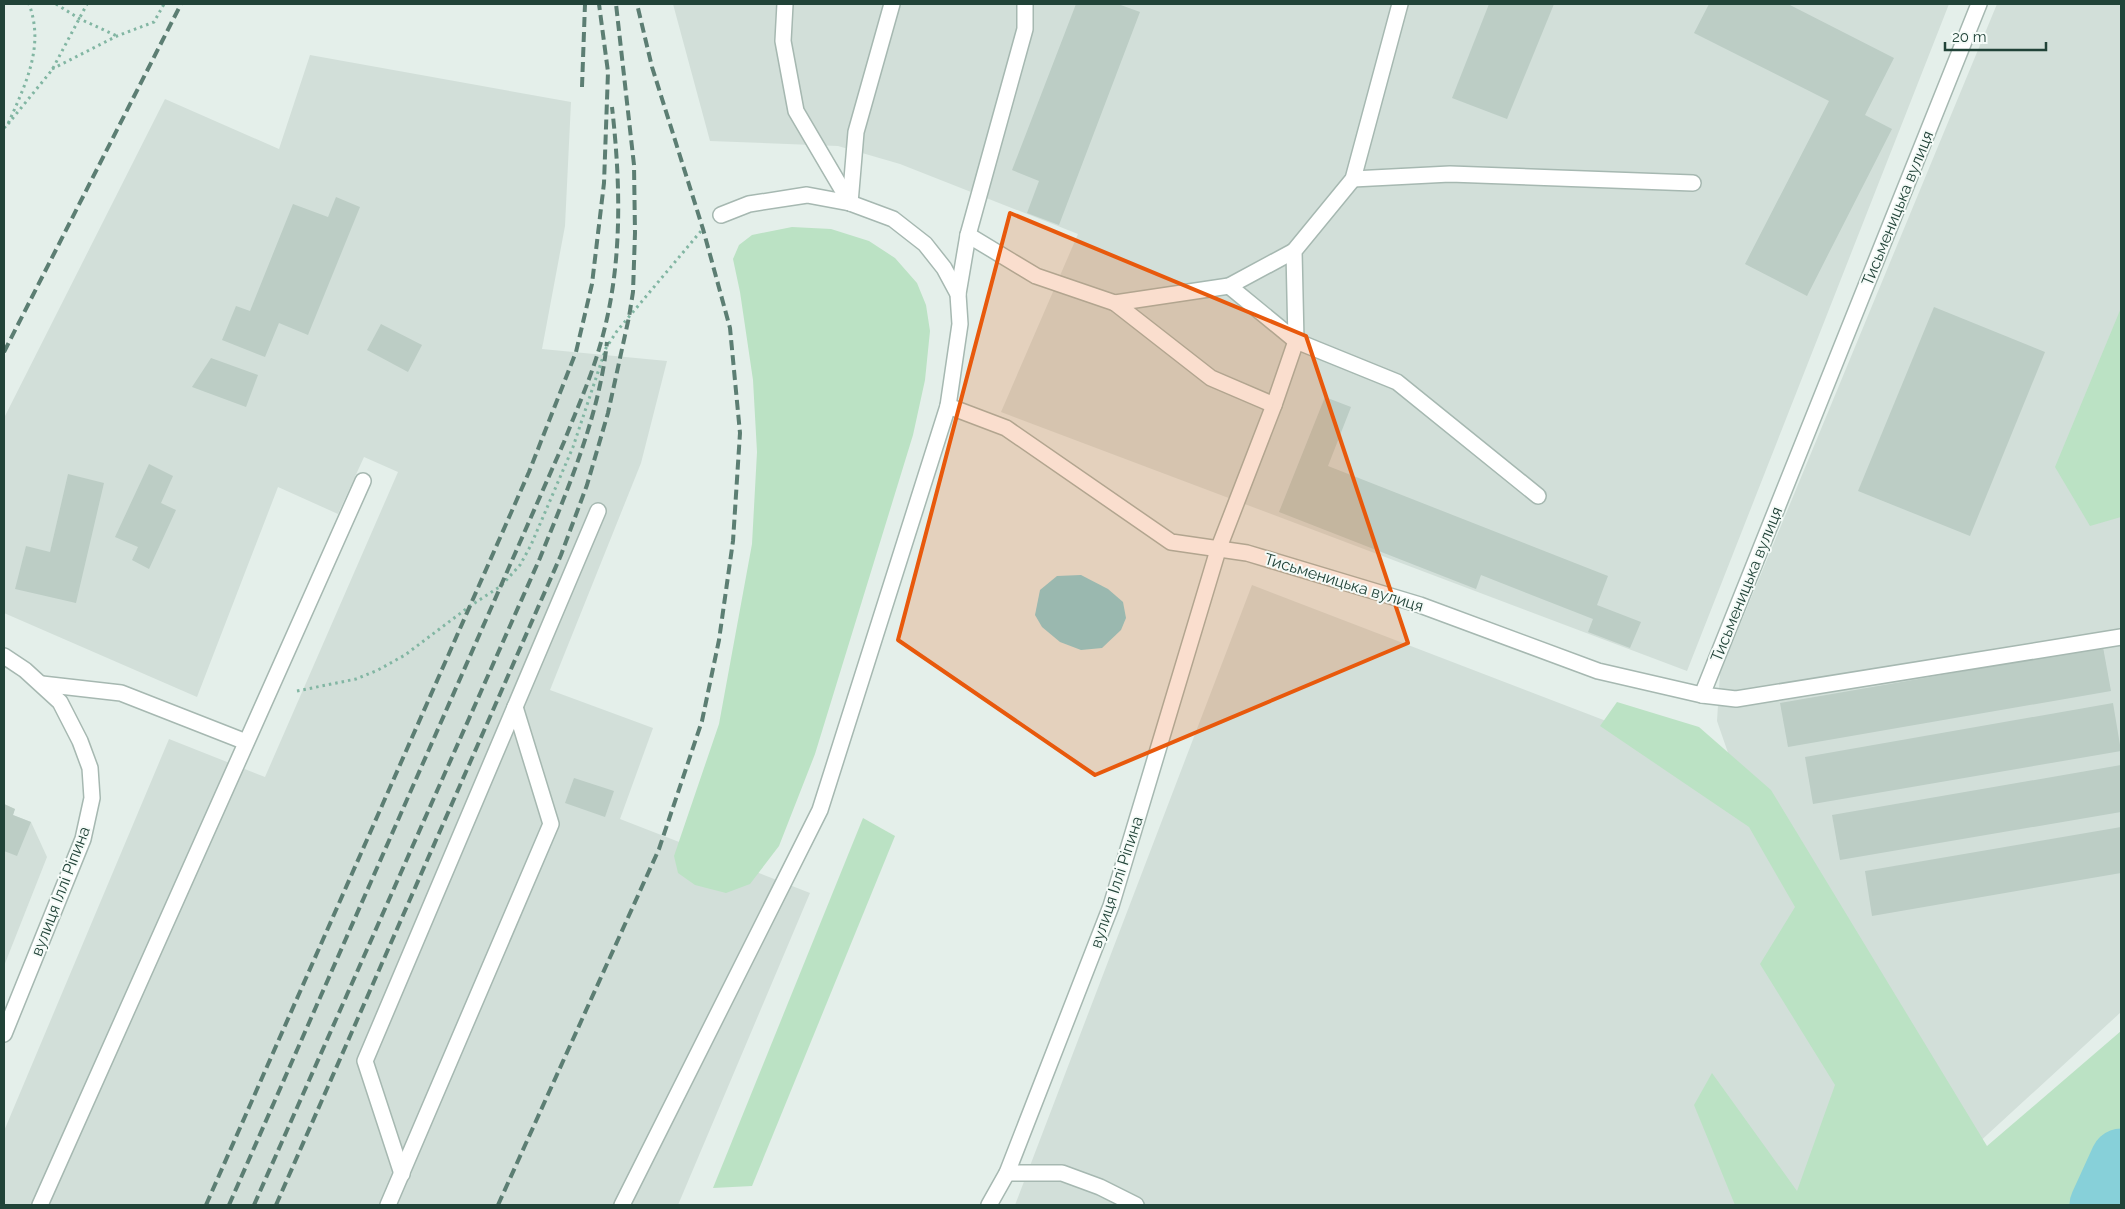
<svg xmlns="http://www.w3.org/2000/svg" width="2125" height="1209" font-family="Raleway,sans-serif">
  <rect width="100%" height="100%" fill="#e4efea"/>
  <g fill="#d2dfd9">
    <polygon points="673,4 1949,4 1687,671 1001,412 1078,234 900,164 838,146 710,141"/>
    <polygon points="1997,4 2121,4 2121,1012 1976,1145 1949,1205 1015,1205 1252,585 1734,770 1717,721 1720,673"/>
    <polygon points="310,55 571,102 565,226 542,349 667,361 641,463 550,690 653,728 620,819 810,893 678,1205 4,1205 4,1131 169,739 265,777 398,472 364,457 338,514 278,487 197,697 4,613 4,418 165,99 279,149"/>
    <polygon points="4,804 15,809 13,815 31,822 47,857 4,966"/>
  </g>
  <g fill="#bbe2c4">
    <polygon points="792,227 831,229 869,241 895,258 917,283 926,305 930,331 925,380 913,435 815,754 779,846 750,884 726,893 695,885 678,873 674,856 719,724 752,544 757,452 753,380 740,292 733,259 739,245 752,235"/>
    <polygon points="2121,308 2121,517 2090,526 2055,467"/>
    <polygon points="1617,702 1699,727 1771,790 1987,1146 2121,1031 2121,1205 1735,1205 1694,1105 1712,1073 1797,1191 1835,1085 1760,964 1795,907 1749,827 1600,726"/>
    <polygon points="863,818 895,836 752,1186 713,1188"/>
  </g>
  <polygon fill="#87d0d9" points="1081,575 1108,589 1123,602 1126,618 1121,630 1102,648 1081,650 1060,642 1042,627 1035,615 1040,590 1057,576"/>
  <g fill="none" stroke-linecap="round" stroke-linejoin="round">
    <polyline stroke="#87d0d9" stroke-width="61" points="2100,1205 2121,1159"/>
  </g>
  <g fill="#bccdc5">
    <polygon points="1076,4 1118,4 1140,12 1059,225 1027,213 1039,181 1012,170"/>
    <polygon points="1489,4 1554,4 1507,119 1452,98"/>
    <polygon points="1709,4 1788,4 1894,58 1865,115 1892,129 1807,296 1745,264 1829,101 1694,33"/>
    <polygon points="336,197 360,207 308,335 279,323 265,357 222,340 236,306 250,311 293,204 328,217"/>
    <polygon points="1934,307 2045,352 1970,536 1858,491"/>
    <polygon points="381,324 422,345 408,372 367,350"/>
    <polygon points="211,358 258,375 246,407 192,387"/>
    <polygon points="1325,397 1351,407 1328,466 1608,576 1597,605 1641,622 1630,648 1588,632 1593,619 1481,575 1476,589 1279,512"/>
    <polygon points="149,464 173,476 161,503 176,510 149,569 132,560 138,547 115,537"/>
    <polygon points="68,474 104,483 76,603 15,589 26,546 50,552"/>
    <polygon points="2103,647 2111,691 1788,747 1780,703"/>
    <polygon points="2113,703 2121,751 1813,804 1805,757"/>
    <polygon points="2121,765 2121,812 1840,860 1832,815"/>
    <polygon points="574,778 614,791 605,817 565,803"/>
    <polygon points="4,804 15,809 13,815 31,822 17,856 4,851"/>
    <polygon points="2121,827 2121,873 1872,916 1865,871"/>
  </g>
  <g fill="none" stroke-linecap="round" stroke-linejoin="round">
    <g stroke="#a6b8b1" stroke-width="18">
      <g id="minor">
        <polyline points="785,4 783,41 796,111 850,203"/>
        <polyline points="1353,179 1450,174 1693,183"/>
        <polyline points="850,203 856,132 892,4"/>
        <polyline points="968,235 1036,276 1115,303 1229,286 1294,251"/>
        <polyline points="1229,286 1296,341 1397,382 1538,496"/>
        <polyline points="958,294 968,235 1025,29 1025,4"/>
        <polyline points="1115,303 1211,378 1274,405"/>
        <polyline points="948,406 1006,428 1171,542 1247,553 1420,605 1598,671 1702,695 1736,699 2121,637"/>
        <polyline points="4,656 25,670 60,702 80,741 90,768 92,798 83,839 4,1034"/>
        <polyline points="42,684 121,693 246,742"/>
        <polyline points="1702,695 1979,4"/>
        <polyline points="1007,1173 1062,1173 1100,1187 1136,1205"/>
        <polyline points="402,1174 365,1061 598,511"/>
        <polyline points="40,1205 363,481"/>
        <polyline points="388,1205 551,824 515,707"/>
        <polyline points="622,1205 820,810 948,406 960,324 958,294 944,268 925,244 893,219 850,203 807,195 749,204 721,215"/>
        <polyline points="989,1205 1007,1173 1111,906 1218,550 1274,405 1296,341 1294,251 1353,179 1400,4"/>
      </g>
    </g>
    <g stroke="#82b6a3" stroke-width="3" stroke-dasharray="2.5 4" stroke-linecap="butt">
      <polyline points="56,4 80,19 117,36"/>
      <polyline points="52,69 117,36 154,22 164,4"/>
      <polyline points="8,124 52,70 87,4"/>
      <path d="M4,128L8,124C25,85 45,47 29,4"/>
      <polyline points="297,691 356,679 378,670 405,655 470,606 501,586 520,565 531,545 573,447 606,348 617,331 701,231"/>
    </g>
    <use href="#minor" stroke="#fff" stroke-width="15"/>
    <g stroke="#5c7e73" stroke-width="4" stroke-dasharray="10 5" stroke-linecap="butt">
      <polyline points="582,87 585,4"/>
      <polyline points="4,352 181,4"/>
      <polyline points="206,1205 529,472 576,352 592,284 604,183 608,72 599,4"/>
      <path d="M229,1205L564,442C576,411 590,380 599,349C623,270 621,187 612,107"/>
      <path d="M254,1205L540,558C568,488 599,417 607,342"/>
      <polyline points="276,1205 561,555 587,485 608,413 629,317 633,292 635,233 634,165 616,4"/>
      <polyline points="498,1205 659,849 702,721 719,640 733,541 740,433 730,328 703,229 652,67 637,4"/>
    </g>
  </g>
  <path fill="#e8590c" fill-opacity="0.2" stroke="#e8590c" stroke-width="4" stroke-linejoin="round" d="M1010,213L1306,336L1408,643L1095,775L898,640Z"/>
  <g text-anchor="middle" stroke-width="4" stroke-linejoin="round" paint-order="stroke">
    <g font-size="16" fill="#214338" stroke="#f5fbf8">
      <text transform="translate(1897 208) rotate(-68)" y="6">Тисьменицька вулиця</text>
      <text transform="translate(1344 582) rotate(17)" y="6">Тисьменицька вулиця</text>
      <text transform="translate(1746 584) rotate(-68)" y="6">Тисьменицька вулиця</text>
      <text transform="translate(1116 882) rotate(-72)" y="6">вулиця Іллі Ріпина</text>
      <text transform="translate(60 891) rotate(-69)" y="6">вулиця Іллі Ріпина</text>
    </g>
  </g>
  <rect width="2125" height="1209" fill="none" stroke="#214338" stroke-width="10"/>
  <path d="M1945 42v8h101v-8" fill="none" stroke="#214338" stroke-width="2.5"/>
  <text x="1952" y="42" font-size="15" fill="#214338" stroke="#f5fbf8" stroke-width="4" paint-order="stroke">20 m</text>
</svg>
